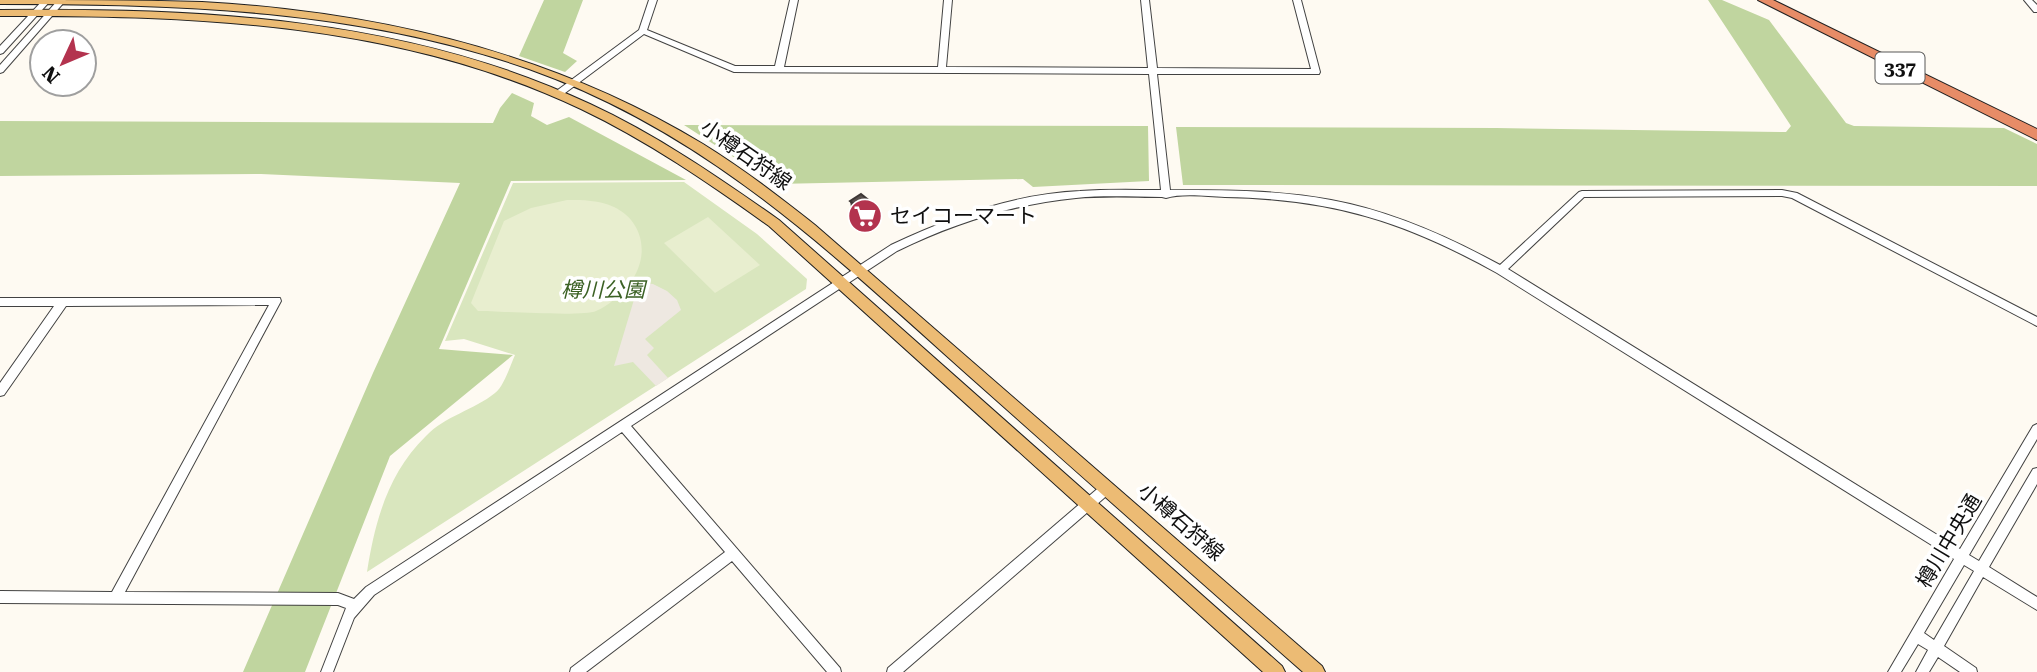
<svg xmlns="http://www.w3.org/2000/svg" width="2037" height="672" font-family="'Roboto Serif','Noto Sans JP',serif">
  <rect width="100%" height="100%" fill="#fefaf2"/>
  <path fill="#d9e6be" d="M684,182L757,234L807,279L806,289L367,572C375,521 388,473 426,436C445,416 474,410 495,393C504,386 510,366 515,355L464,339L445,341L513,183Z"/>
  <g fill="#c0d59f">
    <polygon points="544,0 583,0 563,53 577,61 565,72 519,56"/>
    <polygon points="1708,0 1722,0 1769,20 1846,123 1854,126 2004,128 2037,144 2037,186 1183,185 1176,127 1496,128 1786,132 1791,126"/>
    <polygon points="512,93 534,103 531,116 547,125 569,117 686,180 511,181 439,349 513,355 390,456 305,672 243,672 373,373 460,183 261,174 0,176 0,121 493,123 500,108"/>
    <polygon points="684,125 1148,126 1149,181 1033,187 1023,179 775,184"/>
  </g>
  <g fill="#e8eecf">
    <path d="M567,200C582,200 600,200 614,207C645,222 650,258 629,284C620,294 609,306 596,311C583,317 499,311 478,311L471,303L504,221L531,208Z"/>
    <polygon points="708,217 760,265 715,293 664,243"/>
  </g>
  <polygon fill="#eee8e1" points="639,283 653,284 667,291 677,300 681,310 645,339 654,348 647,355 668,378 656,386 633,362 614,366"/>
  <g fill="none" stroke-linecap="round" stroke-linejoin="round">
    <g stroke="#424242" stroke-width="2">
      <g id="minor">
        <polygon points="43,0 51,0 3,53 0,54 0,46"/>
        <polygon points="58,0 66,0 3,72 0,73 0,65"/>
        <path d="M649,0H657L647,30L735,66H775L790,0H798L784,67H938L944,0H952L946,67L1148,68L1141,0H1149L1157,68L1311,69L1293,0H1301L1320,72L1319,74H1157L1170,190C1224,190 1278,190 1331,200C1391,211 1447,236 1500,265L1579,192L1582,191L1782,190L1797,193L2037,317V326L1792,198L1782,196L1584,197L1508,269L1960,549L2033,426L2037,424V439L1969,555L1979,561L2033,469L2037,468V484L1989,567L2037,597V610L1983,577L1944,646L1976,668L1977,672H1960L1938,657L1929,672H1916L1928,650L1918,644L1901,672H1888L1954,559L1497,273C1404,221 1332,199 1225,197C1208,196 1181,193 1166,198L1162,197C1134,197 1105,195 1076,198C1013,204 955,223 897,251L631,426L840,668L841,672H827L732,561L586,672H570L571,668L725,552L622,432L374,595L354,618L333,672H321L346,608L338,605L0,603V591L112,592L269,305L66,306L4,395L0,396V383L54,306H0V298H280L281,301L125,592L338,593L354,599L366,587L891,245C950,217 1014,194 1080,191C1107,189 1134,190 1161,190L1149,74L734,72L644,34L561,96H555V92L639,30ZM1964,565L1974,571L1934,640L1924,633Z"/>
        <polygon points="2024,0 2032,0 2037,5 2037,12 2034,12"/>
        <polygon points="1107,483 1111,484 1113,488 1111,492 903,672 887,672 888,668 1103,484"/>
      </g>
    </g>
    <g stroke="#202020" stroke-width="2">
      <g id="major">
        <path d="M0,0C67,0 135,0 202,2C378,12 551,52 703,144C742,168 778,196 815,225L1322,666L1325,672H1303C1194,576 1085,479 977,383C835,257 712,134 529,69C359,9 179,4 0,4Z"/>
        <path d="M0,10C200,8 406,17 590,104C657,135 718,177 779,220L1282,666L1285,672H1263L769,226C709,183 648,141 581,109C400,23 197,15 0,16Z"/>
      </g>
    </g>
    <g stroke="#202020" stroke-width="2">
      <polygon id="highway" points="1758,0 1773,0 2037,129 2037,140"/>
    </g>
    <use href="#minor" fill="#fff" fill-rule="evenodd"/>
    <use href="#major" fill="#ecbb74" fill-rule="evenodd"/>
    <use href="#highway" fill="#e78c67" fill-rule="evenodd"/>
  </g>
  <polygon fill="#4b4441" points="850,201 876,206 877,219 867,225 852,213"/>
  <polygon fill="#3d3735" points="876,206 877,219 867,225 865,213"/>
  <polygon fill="#574f4c" stroke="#3d3735" stroke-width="2" points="861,194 876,206 865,213 850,201"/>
  <defs>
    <g id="supermarket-disc" transform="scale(1.75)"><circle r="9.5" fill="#b3334e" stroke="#fff"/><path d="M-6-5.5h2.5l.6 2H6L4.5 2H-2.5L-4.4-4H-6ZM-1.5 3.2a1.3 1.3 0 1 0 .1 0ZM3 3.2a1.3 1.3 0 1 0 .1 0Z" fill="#fff"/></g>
  </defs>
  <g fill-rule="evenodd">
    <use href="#supermarket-disc" x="865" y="216"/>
  </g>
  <g text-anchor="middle" stroke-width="7" stroke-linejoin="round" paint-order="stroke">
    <rect fill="#fff" stroke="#575757" stroke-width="2" x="1875.5" y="52.5" width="49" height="31" rx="5"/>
    <g font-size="19" font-weight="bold" fill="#0f0f0f">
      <text x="1900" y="75">337</text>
    </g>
    <g font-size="21" fill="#0f0f0f" stroke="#fff">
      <text transform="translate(746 155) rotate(35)" y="7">小樽石狩線</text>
      <text transform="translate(1181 522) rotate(41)" y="7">小樽石狩線</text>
      <text transform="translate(1949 541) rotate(-59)" y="7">樽川中央通</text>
    </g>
    <g font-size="21" fill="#0f0f0f" stroke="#fff" text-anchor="start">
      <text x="890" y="223">セイコーマート</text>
    </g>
    <g font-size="21" font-style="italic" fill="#3b6124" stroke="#fff">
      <text x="603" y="297">樽川公園</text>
    </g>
  </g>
  <g transform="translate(63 63) rotate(226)"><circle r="33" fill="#ffffff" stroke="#9f9f9f" stroke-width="2"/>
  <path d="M0-5L12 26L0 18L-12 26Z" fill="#b3334e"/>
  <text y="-10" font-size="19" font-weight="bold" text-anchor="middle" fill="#0f0f0f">N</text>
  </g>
</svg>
